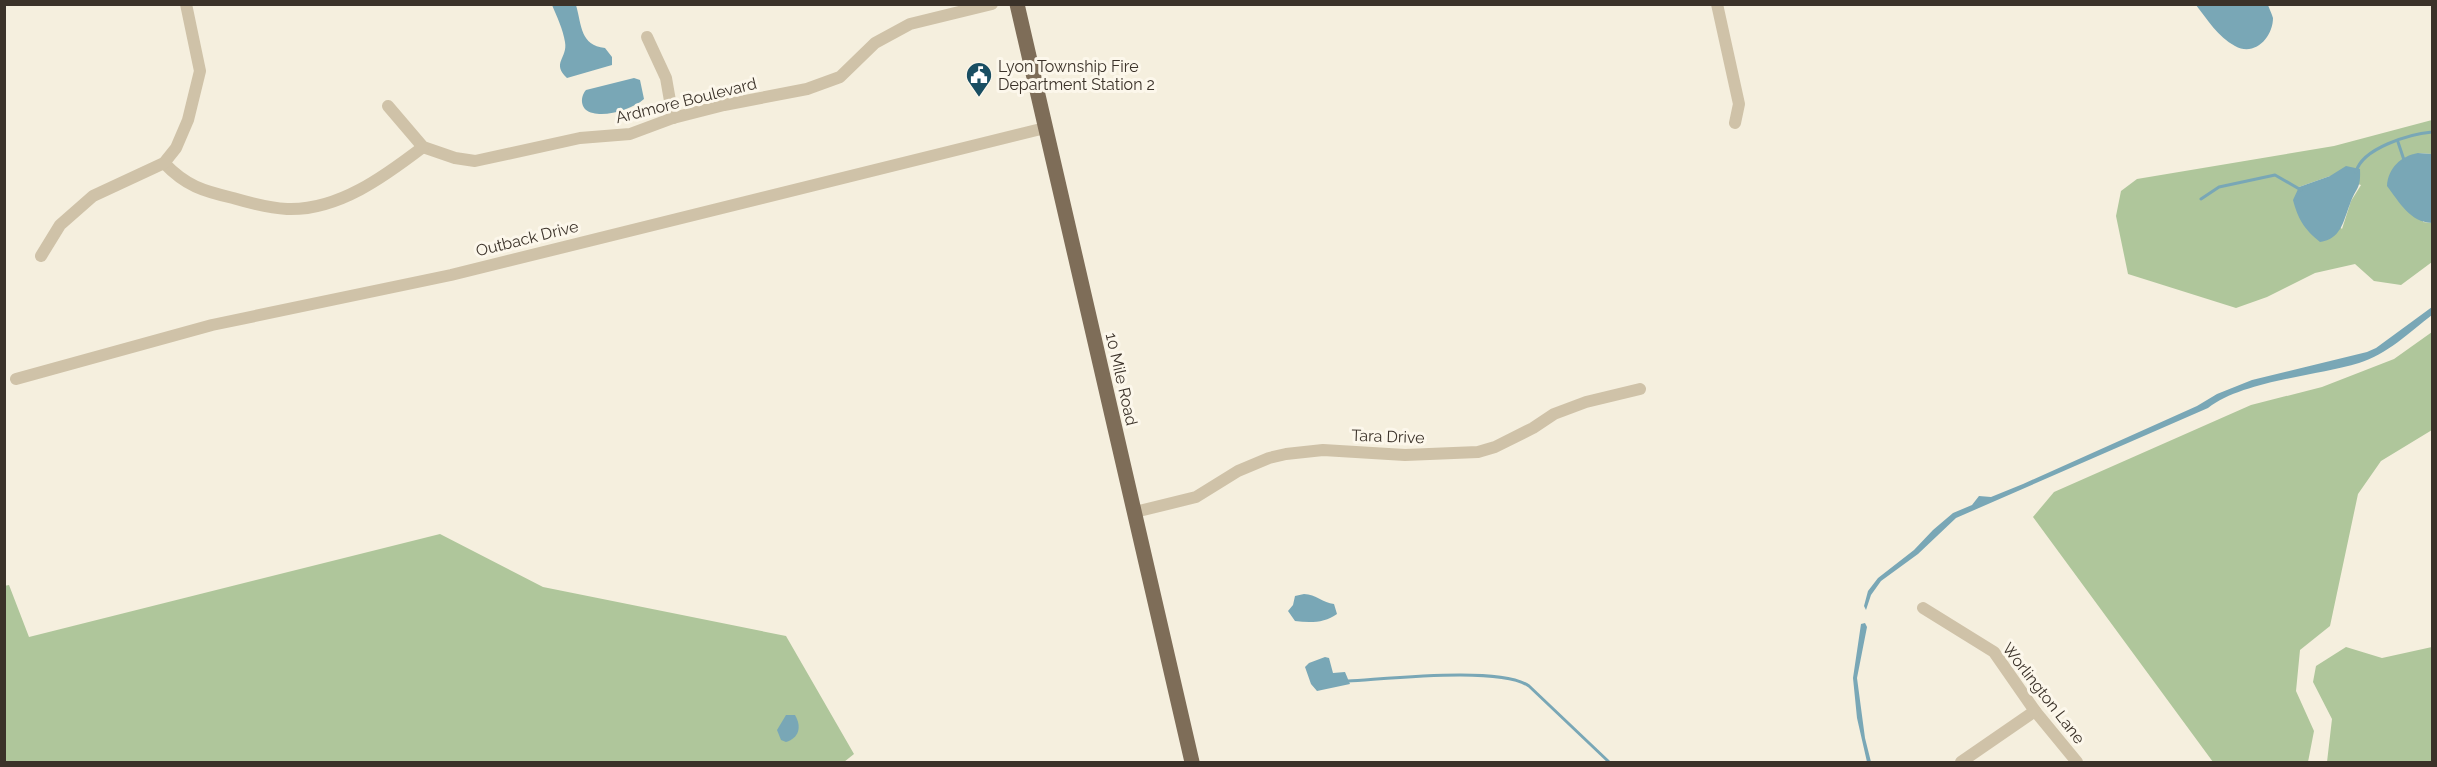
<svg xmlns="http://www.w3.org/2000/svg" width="2437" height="767" font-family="Raleway,sans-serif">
  <rect width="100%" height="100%" fill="#f5efde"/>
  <g fill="#afc69b" fill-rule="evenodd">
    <path d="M2432,120V154L2418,153L2423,222L2432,223V262L2401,285L2374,281L2355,264L2315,273L2267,297L2236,308L2128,274L2116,216L2121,191L2137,179L2334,146ZM2330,176L2361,185L2351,201L2342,229L2299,187Z"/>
    <polygon points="2432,332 2432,430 2381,461 2358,494 2330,626 2300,650 2296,691 2314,731 2308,762 2213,762 2033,517 2054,492 2251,405 2322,387 2394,359"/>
    <polygon points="440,534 543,587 786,636 854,754 844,762 5,762 4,586 9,585 29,637"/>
    <polygon points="2346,647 2382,658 2432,647 2432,762 2327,762 2332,719 2313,682 2316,666"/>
  </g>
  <g fill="#79a7b6">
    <path d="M552,5H576C582,26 580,45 605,48L612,57V65L567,78C551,63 568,58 565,42C563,29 557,17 552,5Z"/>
    <path d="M2196,5H2268C2269,8 2272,14 2273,18C2273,37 2255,57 2235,46C2218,37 2207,19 2196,5Z"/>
    <path d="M634,78L640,80L644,99C633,109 607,117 593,113C581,111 579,98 586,90Z"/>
    <path d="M2418,153L2432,154V223C2410,222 2400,203 2387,186C2388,168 2401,156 2418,153Z"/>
    <path d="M2346,166L2360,169C2361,190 2356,187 2350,204C2343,222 2341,239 2320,242C2304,229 2298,219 2293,200L2299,187L2330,176Z"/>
    <path d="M2432,307V315C2410,332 2386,355 2359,363C2316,376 2243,381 2208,408L1956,518L1918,554L1881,581L1871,595L1866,610L1864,606L1868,591L1878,578L1914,550L1933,530L1953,513L1972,505L1979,496L1991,497L2023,484L2197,406L2217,394L2252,380L2367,352L2376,348Z"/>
    <path d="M1304,594C1316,594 1323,603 1334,604L1337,614C1325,623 1310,623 1295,621L1288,611L1293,605L1295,596Z"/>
    <polygon points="1865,623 1867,627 1857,678 1865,738 1871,762 1867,762 1857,718 1853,678 1861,624"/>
    <polygon points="1325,657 1329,658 1333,673 1345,672 1350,684 1317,691 1311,684 1305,667 1309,663"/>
    <path d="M786,715H795C802,727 799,738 786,742L781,740L777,730Z"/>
  </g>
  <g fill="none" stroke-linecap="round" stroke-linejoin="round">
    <g stroke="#79a7b6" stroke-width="3">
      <polyline points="2398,142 2404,160"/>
      <path d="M2356,172C2362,148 2410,134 2432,132"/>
      <polyline points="2201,199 2219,187 2275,175 2301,190"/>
      <path d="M1348,681C1387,679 1500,666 1529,686L1609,762"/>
    </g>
    <g stroke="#cfc2a8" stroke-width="12">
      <polyline points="1717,4 1739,104 1735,123"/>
      <polyline points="647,37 666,78 673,118"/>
      <polyline points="388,106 423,147 455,158 475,161 580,138 630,134 673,118 724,105 807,89 840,77 875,43 910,24 992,4"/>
      <path d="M164,163C186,186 203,191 233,198C250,203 269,208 287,209C338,211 385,176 423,147"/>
      <polyline points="41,256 60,225 93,196 164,163 176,148 188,120 200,71 186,4"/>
      <polyline points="16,379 212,325 451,275 1045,128"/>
      <polyline points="1135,512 1196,497 1238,471 1269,458 1286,454 1323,450 1405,455 1478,452 1495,447 1533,428 1554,414 1586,402 1640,389"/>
      <polyline points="1923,608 1994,652 2035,711 2077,762"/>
      <polyline points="1961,762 2035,711"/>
    </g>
    <polyline stroke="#7e6d58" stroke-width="15" points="1017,4 1192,762"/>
  </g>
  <defs>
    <g id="civic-pin" transform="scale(1.35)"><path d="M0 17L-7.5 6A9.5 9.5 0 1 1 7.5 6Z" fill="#194e62" stroke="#fcf7eb"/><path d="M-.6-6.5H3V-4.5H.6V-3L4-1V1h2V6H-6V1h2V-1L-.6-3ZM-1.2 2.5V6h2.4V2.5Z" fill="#fff"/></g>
  </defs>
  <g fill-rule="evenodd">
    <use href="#civic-pin" x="979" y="75"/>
  </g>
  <g text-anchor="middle" stroke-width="6" stroke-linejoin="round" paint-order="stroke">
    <g font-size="16" fill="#3b3229" stroke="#fcf7eb" text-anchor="start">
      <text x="998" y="72">Lyon Township Fire<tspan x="998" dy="18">Department Station 2</tspan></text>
    </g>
    <g font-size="16" fill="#3b3229" stroke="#fcf7eb">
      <text transform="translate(686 100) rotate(-14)" y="6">Ardmore Boulevard</text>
      <text transform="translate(527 238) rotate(-14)" y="6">Outback Drive</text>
      <text transform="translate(1122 379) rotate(77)" y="6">10 Mile Road</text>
      <text transform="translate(1388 436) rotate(2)" y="6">Tara Drive</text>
      <text transform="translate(2044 693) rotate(52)" y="6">Worlington Lane</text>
    </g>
  </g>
  <rect width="2437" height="767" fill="none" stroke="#3b3229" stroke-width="12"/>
</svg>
